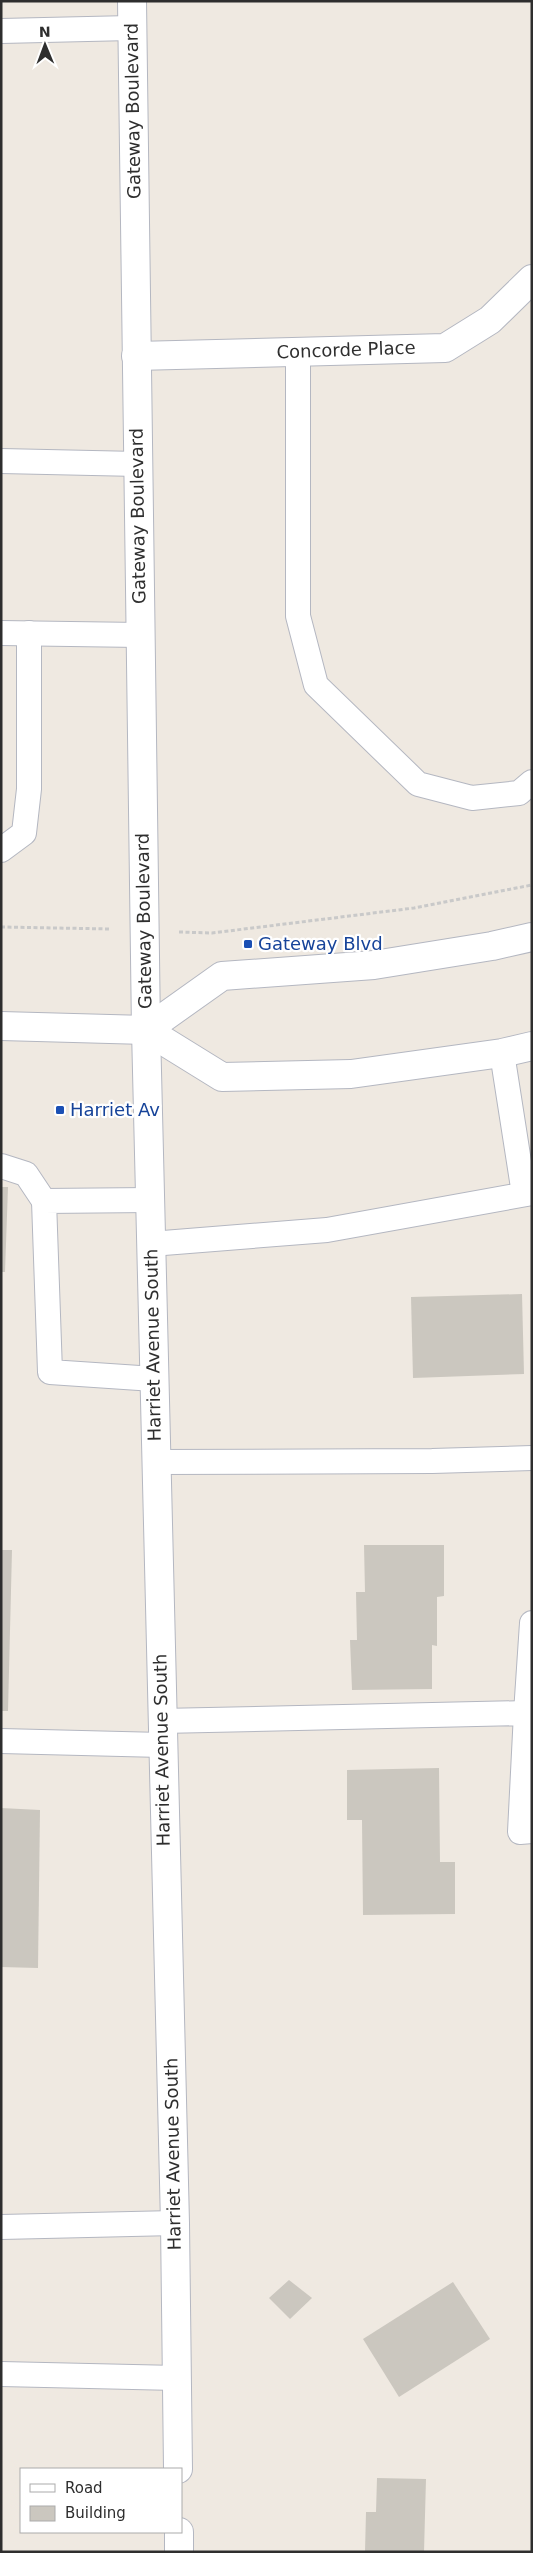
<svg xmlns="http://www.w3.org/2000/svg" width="533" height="2553" font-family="'DejaVu Sans',sans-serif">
  <rect width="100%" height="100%" fill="#efe9e1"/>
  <g fill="#cbc7bf">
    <polygon points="1,1187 8,1187 5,1272 1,1272"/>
    <polygon points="522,1294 524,1374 413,1378 411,1297"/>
    <polygon points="364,1545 444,1545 444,1596 437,1597 437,1646 432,1645 432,1689 352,1690 350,1640 357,1640 356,1592 365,1592"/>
    <polygon points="1,1550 12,1550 8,1711 1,1711"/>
    <polygon points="439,1768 440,1862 455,1862 455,1914 363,1915 362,1820 347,1820 347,1770"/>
    <polygon points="1,1808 40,1810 38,1968 1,1967"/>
    <polygon points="289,2280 312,2298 290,2319 269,2298"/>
    <polygon points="453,2282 490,2339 399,2397 363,2339"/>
    <polygon points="377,2478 426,2479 424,2552 365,2552 366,2512 376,2512"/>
  </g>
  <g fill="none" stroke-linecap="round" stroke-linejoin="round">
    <g stroke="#b4b7c1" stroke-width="26">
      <g id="service">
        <polyline points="1,31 131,28"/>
        <polyline points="298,351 298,616 316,685 418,784 472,798 519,793 532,782"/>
        <polyline points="1,461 138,464"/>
        <polyline points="1,633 140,635"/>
        <polyline points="1,850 24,833 29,789 29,633"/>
        <polyline points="502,1053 524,1194"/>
        <polyline points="1,1166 26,1174 44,1201"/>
        <polyline points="150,1200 44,1201 50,1372 154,1379"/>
        <polyline points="151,1244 327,1230 532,1193"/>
        <polyline points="155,1462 432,1461 532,1458"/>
        <polyline points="526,1713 532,1623"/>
        <polyline points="161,1721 526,1713 520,1832 532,1831"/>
        <polyline points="1,1741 162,1745"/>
        <polyline points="1,2227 175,2223"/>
        <polyline points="1,2374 177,2378"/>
      </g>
    </g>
    <g stroke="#b4b7c1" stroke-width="30">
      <g id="minor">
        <polyline points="136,356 445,348 490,320 532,279"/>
        <polyline points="146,1030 175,2223 178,2469"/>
        <polyline points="179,2532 179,2552"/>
      </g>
    </g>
    <g stroke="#b4b7c1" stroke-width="30">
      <g id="tertiary">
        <polyline points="132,1 146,1030"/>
        <polyline points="1,1026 146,1030 222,1077 351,1074 502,1053 532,1046"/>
        <polyline points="146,1030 222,976 374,965 492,946 532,937"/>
      </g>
    </g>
    <g stroke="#c9c9c9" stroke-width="3" stroke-dasharray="4 2.5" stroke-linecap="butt">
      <polyline points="1,927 111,929"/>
      <polyline points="179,932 212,933 414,908 532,885"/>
    </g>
    <use href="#service" stroke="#fff" stroke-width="24"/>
    <use href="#minor" stroke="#fff" stroke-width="28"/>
    <use href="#tertiary" stroke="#fff" stroke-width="28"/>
  </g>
  <g fill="#1a4fb4" stroke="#fff" stroke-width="2">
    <rect x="243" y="939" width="10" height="10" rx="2.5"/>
    <rect x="55" y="1105" width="10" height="10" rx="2.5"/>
  </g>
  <g text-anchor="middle" stroke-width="4.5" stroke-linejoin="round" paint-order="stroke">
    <g font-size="18" fill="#2e2e2e" stroke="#fff">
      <text transform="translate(133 111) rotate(-91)" y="6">Gateway Boulevard</text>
      <text transform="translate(346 350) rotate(-2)" y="6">Concorde Place</text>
      <text transform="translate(138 516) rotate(-91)" y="6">Gateway Boulevard</text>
      <text transform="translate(144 921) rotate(-91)" y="6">Gateway Boulevard</text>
      <text transform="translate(153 1345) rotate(-91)" y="6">Harriet Avenue South</text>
      <text transform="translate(162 1750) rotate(-91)" y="6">Harriet Avenue South</text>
      <text transform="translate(173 2154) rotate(-91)" y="6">Harriet Avenue South</text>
    </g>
    <g font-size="18" fill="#164399" stroke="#fff" text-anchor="start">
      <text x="258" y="950">Gateway Blvd</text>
      <text x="70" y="1116">Harriet Av</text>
    </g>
  </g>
  <rect width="533" height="2553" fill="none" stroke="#2e2e2e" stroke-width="5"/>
  <rect x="20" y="2468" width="162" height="65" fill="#ffffff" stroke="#ababab"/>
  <rect x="30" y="2484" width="25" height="8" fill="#ffffff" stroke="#ababab"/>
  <text x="65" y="2493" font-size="15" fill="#2e2e2e">Road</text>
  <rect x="30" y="2506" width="25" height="15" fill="#cbc7bf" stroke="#ababab"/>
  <text x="65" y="2518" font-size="15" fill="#2e2e2e">Building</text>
  <g transform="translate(45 45) rotate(359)" stroke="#ffffff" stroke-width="4" paint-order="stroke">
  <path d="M0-4L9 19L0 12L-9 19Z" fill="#2e2e2e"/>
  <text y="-8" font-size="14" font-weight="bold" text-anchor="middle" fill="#2e2e2e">N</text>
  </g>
</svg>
